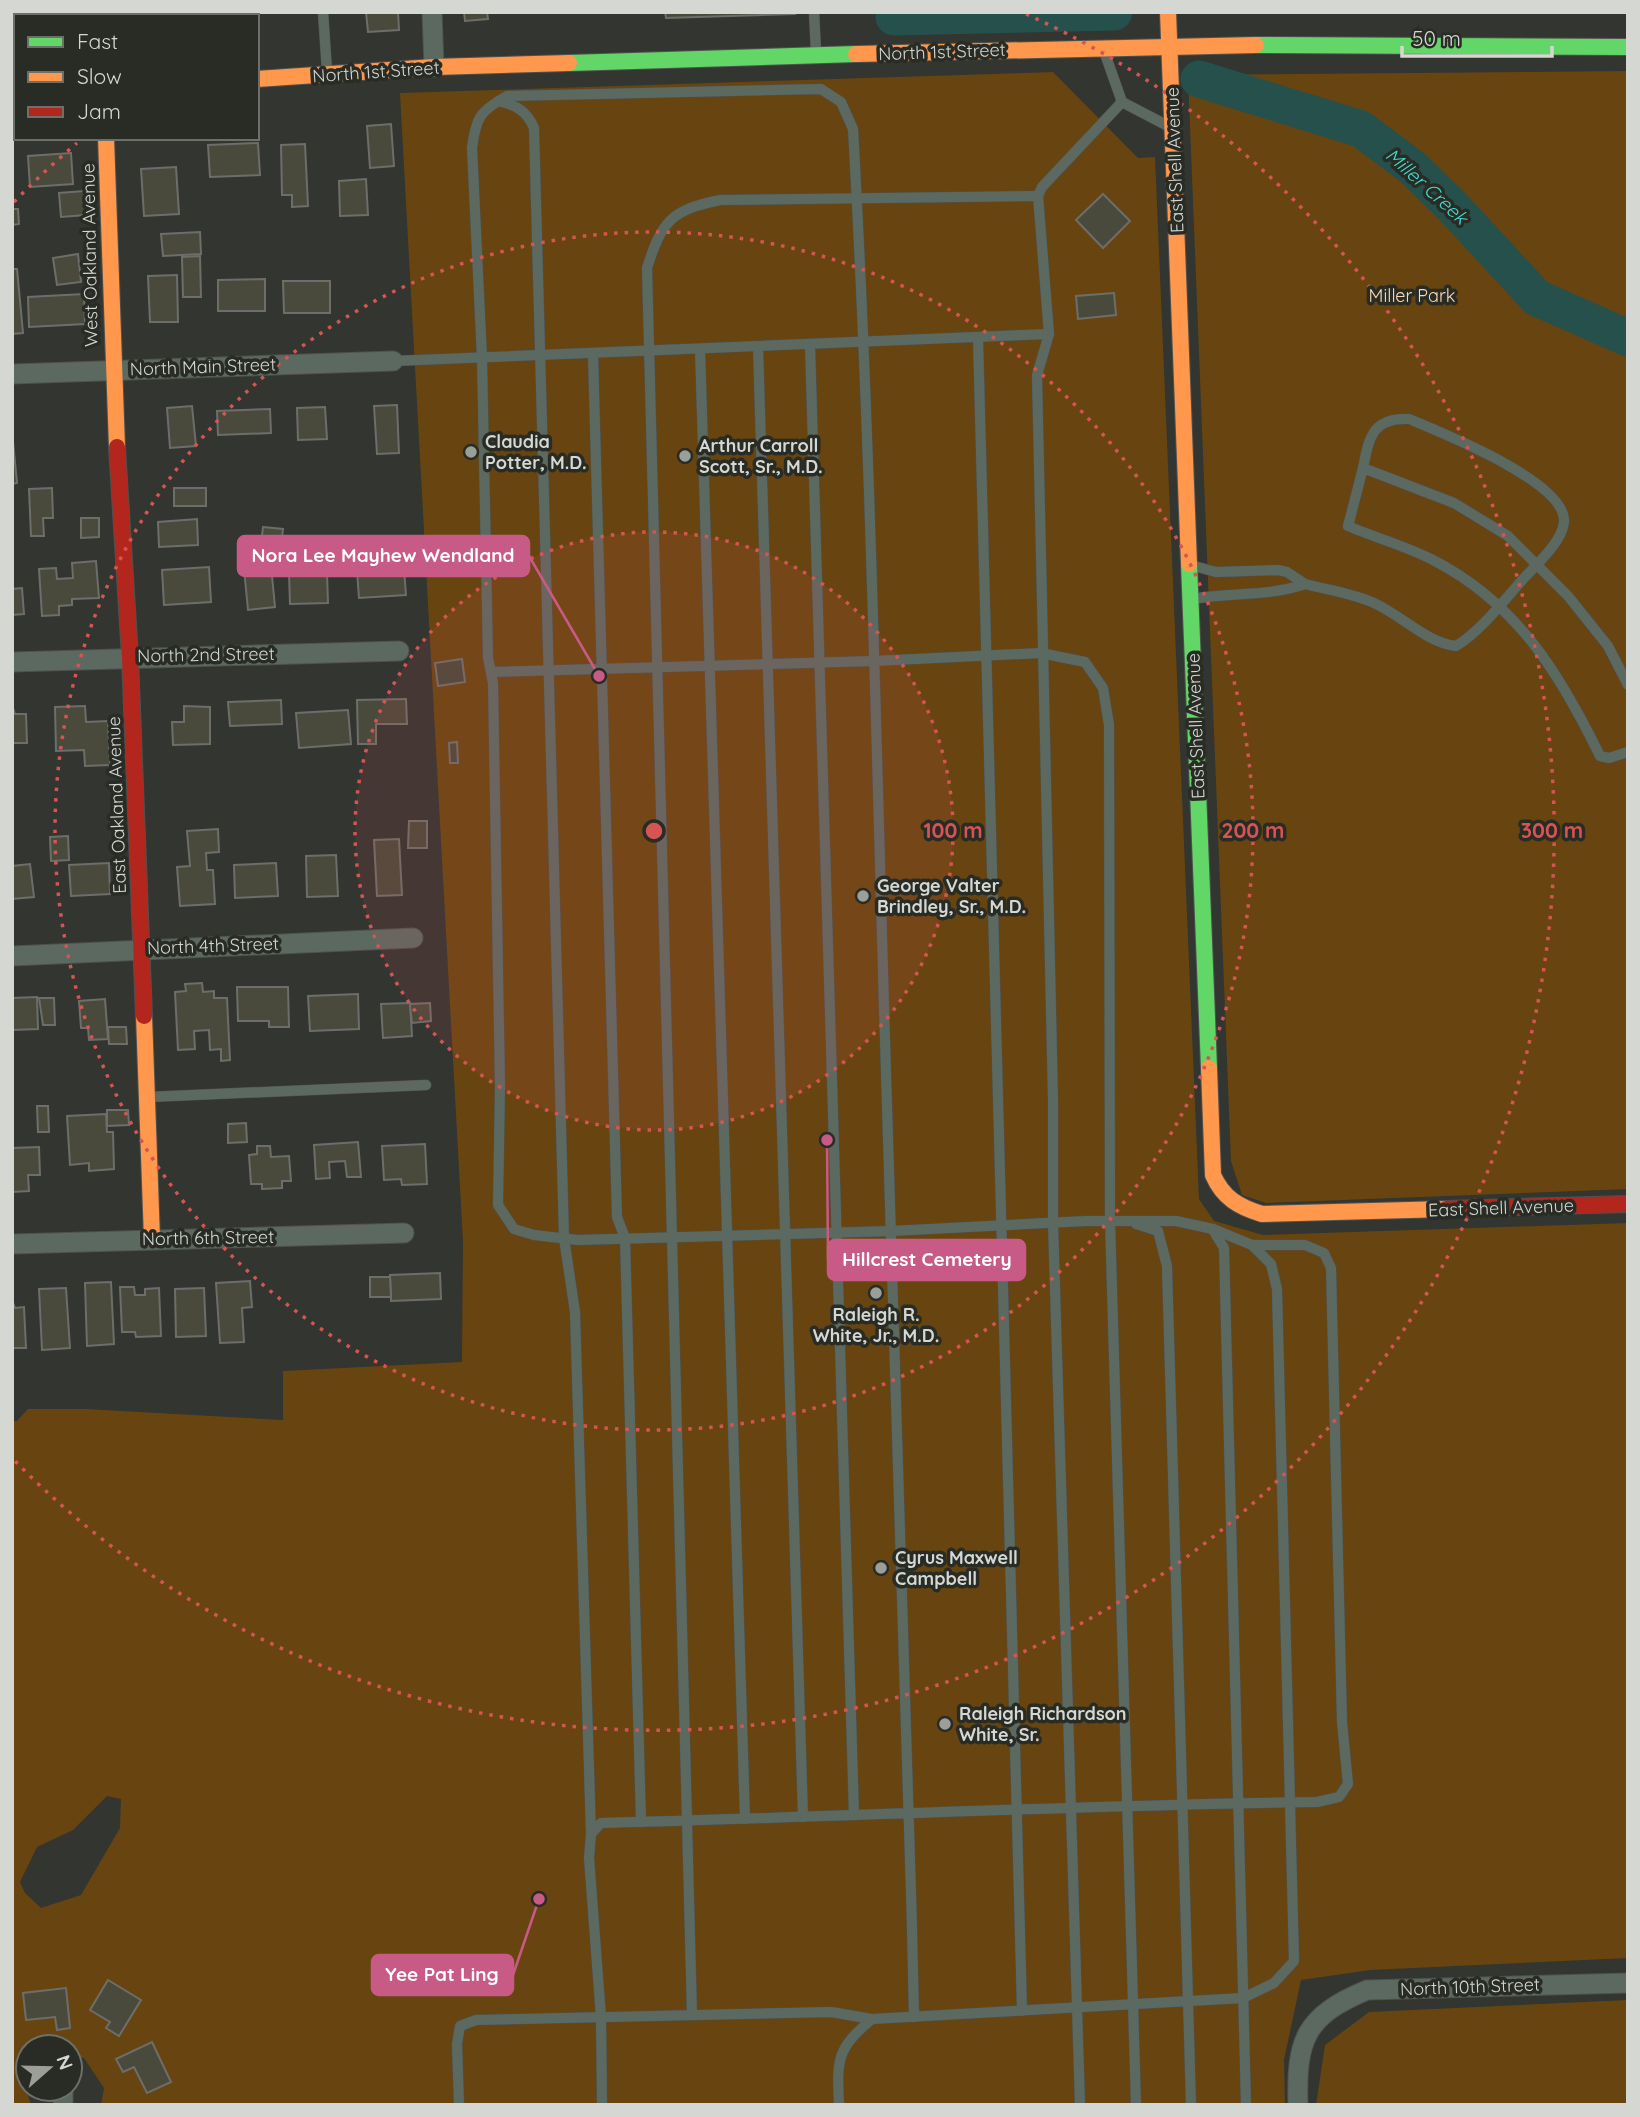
<svg xmlns="http://www.w3.org/2000/svg" width="1640" height="2117" font-family="Quicksand,sans-serif">
  <rect width="100%" height="100%" fill="#323530"/>
  <g fill="#684510" fill-rule="evenodd">
    <polygon points="1628,71 1628,1189 1266,1203 1242,1195 1231,1161 1188,75"/>
    <path d="M1053,72L1138,158L1155,157L1199,1199L1214,1221L1263,1235L1628,1223V1958L1370,1970L1301,1980L1284,2060L1285,2105H101L104,2088L84,2058L70,2059V2047H28V2081L25,2085L31,2105H12V1421H17L28,1409H85L283,1420V1371L462,1362L463,1242L400,93ZM107,1796L121,1799L120,1828L81,1895L41,1908L25,1893L20,1882L37,1847L73,1830Z"/>
    <polygon points="1628,2000 1628,2105 1316,2105 1325,2045 1369,2012"/>
  </g>
  <g fill="none" stroke-linecap="round" stroke-linejoin="round">
    <g stroke="#26504c" stroke-width="37">
      <polyline points="894,17 1114,12"/>
      <polyline points="1199,79 1361,129 1413,168 1452,206 1537,298 1628,338"/>
    </g>
  </g>
  <g fill="#49493c" stroke="#6d6e6a" stroke-width="2">
    <polygon points="12,12 110,12 110,16 16,16 16,32 12,33"/>
    <polygon points="366,12 398,12 399,30 368,32"/>
    <polygon points="464,12 487,12 488,19 465,21"/>
    <polygon points="665,12 795,12 795,14 666,18"/>
    <polygon points="391,124 394,166 370,168 367,126"/>
    <polygon points="258,143 260,175 210,177 208,145"/>
    <polygon points="305,144 308,206 292,207 292,195 282,195 281,145"/>
    <polygon points="71,153 73,184 30,187 28,156"/>
    <polygon points="176,167 179,214 144,216 141,169"/>
    <polygon points="366,179 368,215 340,216 339,181"/>
    <polygon points="84,191 86,215 61,217 59,193"/>
    <polygon points="1103,194 1130,221 1103,248 1076,220"/>
    <polygon points="12,209 18,209 19,224 12,225"/>
    <polygon points="200,232 201,254 163,256 161,234"/>
    <polygon points="78,254 81,282 57,285 53,258"/>
    <polygon points="200,256 201,297 183,297 182,257"/>
    <polygon points="12,269 17,269 23,333 12,334"/>
    <polygon points="177,275 178,322 150,322 148,276"/>
    <polygon points="265,279 265,311 218,311 218,280"/>
    <polygon points="283,281 330,281 330,313 284,313"/>
    <polygon points="1114,293 1116,315 1078,319 1076,296"/>
    <polygon points="84,294 85,324 29,327 28,297"/>
    <polygon points="397,405 399,453 377,454 374,406"/>
    <polygon points="192,406 196,446 170,448 167,408"/>
    <polygon points="325,407 327,439 298,440 297,408"/>
    <polygon points="270,409 271,433 218,435 217,411"/>
    <polygon points="12,431 17,483 12,484"/>
    <polygon points="52,488 53,518 43,518 44,536 31,536 29,489"/>
    <rect x="174" y="488" width="32" height="18"/>
    <polygon points="81,518 99,518 99,537 81,538"/>
    <polygon points="197,519 198,545 159,547 158,522"/>
    <polygon points="263,527 283,529 281,546 261,544"/>
    <polygon points="270,555 275,607 248,610 243,558"/>
    <polygon points="96,561 99,598 72,599 72,605 59,606 59,615 42,616 39,569 56,568 57,579 73,578 72,563"/>
    <polygon points="209,567 211,602 164,605 162,570"/>
    <polygon points="404,568 406,595 359,598 357,571"/>
    <polygon points="327,573 328,603 290,604 289,574"/>
    <polygon points="22,588 24,614 12,615 12,589"/>
    <polygon points="462,659 465,682 438,686 435,663"/>
    <polygon points="406,699 407,724 376,724 376,744 358,744 357,700"/>
    <polygon points="281,700 282,724 230,726 228,702"/>
    <polygon points="12,705 15,714 26,714 27,743 12,743"/>
    <polygon points="85,706 86,722 108,721 110,765 85,766 84,750 56,751 55,707"/>
    <polygon points="184,706 210,707 210,744 173,745 172,722 184,722"/>
    <polygon points="348,710 351,744 299,748 296,713"/>
    <polygon points="457,742 458,763 450,763 449,743"/>
    <polygon points="409,821 427,821 427,848 408,848"/>
    <polygon points="218,829 219,852 206,853 207,870 213,870 215,904 180,906 177,867 190,866 187,831"/>
    <polygon points="68,836 69,860 51,861 50,837"/>
    <polygon points="399,839 402,895 377,896 374,840"/>
    <polygon points="336,855 338,896 307,897 306,856"/>
    <polygon points="109,863 110,894 71,896 69,865"/>
    <polygon points="276,863 278,896 235,898 234,865"/>
    <polygon points="30,864 34,897 12,899 12,866"/>
    <polygon points="202,983 203,992 214,991 214,998 227,998 230,1060 221,1061 221,1049 210,1050 209,1030 194,1031 195,1049 178,1050 175,992 186,991 185,984"/>
    <polygon points="237,987 288,987 289,1027 269,1027 269,1021 238,1021"/>
    <polygon points="358,994 359,1029 310,1031 308,996"/>
    <polygon points="37,997 38,1029 12,1030 12,998"/>
    <polygon points="39,998 54,998 55,1025 43,1025"/>
    <polygon points="105,999 108,1039 89,1040 88,1028 81,1028 79,1001"/>
    <polygon points="410,1003 412,1036 383,1038 381,1004"/>
    <polygon points="430,1003 431,1021 412,1023 410,1004"/>
    <polygon points="108,1027 126,1027 127,1044 109,1044"/>
    <polygon points="37,1106 48,1106 49,1132 38,1132"/>
    <polygon points="107,1110 128,1110 129,1125 107,1126"/>
    <polygon points="106,1114 107,1132 113,1132 114,1169 89,1171 89,1163 70,1165 67,1116"/>
    <polygon points="246,1123 247,1142 228,1143 228,1124"/>
    <polygon points="358,1142 361,1177 347,1177 345,1161 329,1162 330,1178 316,1179 314,1145"/>
    <polygon points="425,1144 427,1184 402,1185 401,1179 384,1180 382,1146"/>
    <polygon points="257,1146 270,1146 271,1157 289,1156 291,1181 282,1181 282,1188 262,1189 262,1184 251,1184 249,1155 257,1154"/>
    <polygon points="39,1147 40,1175 28,1175 29,1191 12,1192 12,1148"/>
    <polygon points="440,1273 441,1299 391,1301 390,1275"/>
    <polygon points="370,1277 390,1277 391,1297 370,1297"/>
    <polygon points="250,1281 252,1307 242,1308 244,1342 220,1343 216,1283"/>
    <polygon points="111,1282 114,1344 87,1346 85,1283"/>
    <polygon points="120,1287 134,1287 135,1295 145,1295 145,1289 159,1288 161,1336 136,1337 135,1332 122,1332"/>
    <polygon points="66,1288 70,1348 42,1350 39,1289"/>
    <polygon points="204,1288 206,1336 176,1337 175,1289"/>
    <polygon points="12,1300 15,1308 24,1307 26,1348 12,1348"/>
    <polygon points="108,1980 141,2000 119,2036 106,2028 110,2022 90,2010"/>
    <polygon points="66,1988 70,2028 57,2030 55,2017 26,2020 23,1993"/>
    <polygon points="152,2042 171,2082 147,2093 134,2067 123,2072 116,2059"/>
  </g>
  <g fill="none" stroke-linecap="round" stroke-linejoin="round">
    <g stroke="#4f514e" stroke-width="11">
      <g id="lane">
        <polyline points="323,12 327,71"/>
        <polyline points="814,12 816,52"/>
        <polyline points="135,16 209,12"/>
        <polyline points="1104,51 1122,102"/>
        <path d="M498,101C516,105 527,111 534,128L564,1238L575,1312L591,1834"/>
        <polyline points="978,338 1022,2011"/>
        <polyline points="810,345 854,1815"/>
        <polyline points="758,347 803,1817"/>
        <polyline points="700,349 745,1819"/>
        <polyline points="593,354 617,1217 625,1238 641,1822"/>
        <polyline points="393,361 1049,334"/>
        <path d="M1305,584C1328,590 1352,593 1374,603C1401,615 1427,643 1456,646C1482,630 1504,600 1524,578C1537,564 1562,542 1564,522C1567,482 1442,433 1409,419C1372,417 1369,438 1363,468"/>
        <path d="M1192,599C1230,592 1268,597 1305,584L1287,572L1278,570L1216,572L1194,566"/>
        <polyline points="491,672 874,661 1041,653 1085,662 1103,688 1109,725 1110,1221 1136,2105"/>
        <path d="M1628,685L1608,646L1568,596L1508,536L1454,503L1363,468L1348,526C1376,538 1406,546 1433,560C1517,603 1560,674 1600,756L1609,758L1628,752"/>
        <polyline points="148,1097 426,1085"/>
        <polyline points="1136,1224 1158,1231 1167,1266 1191,2105"/>
        <polyline points="1213,1230 1224,1248 1246,2105"/>
        <path d="M692,2015L647,268C662,221 671,210 720,200L1038,196"/>
        <polyline points="459,2105 457,2044 460,2026 476,2020 831,2012 872,2019"/>
        <path d="M602,2105L601,2017L589,1858L591,1834L601,1823C840,1817 1079,1805 1317,1802L1339,1797L1348,1784L1342,1722L1331,1268L1324,1253L1305,1245H1252L1213,1229L1176,1221H1086L891,1231L578,1240L534,1235L514,1229L498,1205L500,1086L493,683L488,658L482,358L472,148C476,117 480,111 507,96L821,89L841,102L853,129C870,432 876,736 885,1040C895,1365 907,1691 914,2017"/>
        <path d="M839,2105C837,2060 836,2049 872,2019L1243,1998L1274,1983L1294,1961L1277,1289L1271,1264L1252,1245"/>
        <polyline points="1080,2105 1053,1223 1053,1101 1037,375 1049,334 1038,196 1042,187 1122,102 1170,127"/>
      </g>
    </g>
    <g stroke="#4f514e" stroke-width="21">
      <g id="street">
        <polyline points="432,12 434,67"/>
        <polyline points="12,95 16,95"/>
        <polyline points="12,374 393,361"/>
        <polyline points="12,662 399,651"/>
        <polyline points="12,956 413,938"/>
        <polyline points="12,1244 404,1233"/>
        <polyline points="63,2093 63,2105"/>
        <path d="M1298,2105C1296,2039 1305,2016 1367,1990L1628,1983"/>
      </g>
    </g>
    <g stroke="#4f514e" stroke-width="18">
      <g id="fast">
        <polyline points="1256,45 1628,47"/>
        <polyline points="569,63 856,54"/>
        <polyline points="1189,564 1209,1068"/>
      </g>
    </g>
    <g stroke="#4f514e" stroke-width="18">
      <g id="slow">
        <polyline points="1168,12 1189,564"/>
        <polyline points="856,54 1256,45"/>
        <polyline points="257,79 434,67 569,63"/>
        <polyline points="106,138 117,447"/>
        <polyline points="144,1016 152,1239"/>
        <path d="M1209,1068L1213,1175C1223,1198 1239,1207 1262,1214L1446,1209"/>
      </g>
    </g>
    <g stroke="#4f514e" stroke-width="18">
      <g id="jam">
        <polyline points="117,447 130,657 144,1016"/>
        <polyline points="1446,1209 1628,1204"/>
      </g>
    </g>
    <use href="#lane" stroke="#5c6961" stroke-width="10"/>
    <use href="#street" stroke="#5c6961" stroke-width="19"/>
    <use href="#fast" stroke="#63d668" stroke-width="16"/>
    <use href="#slow" stroke="#ff974d" stroke-width="16"/>
    <use href="#jam" stroke="#b3261e" stroke-width="16"/>
  </g>
  <circle cx="654" cy="831" r="299" fill="#d65452" fill-opacity=".12"/>
  <g fill="none" stroke="#d65452" stroke-width="3.5" stroke-dasharray="3.5 7">
    <circle cx="654" cy="831" r="299"/>
    <circle cx="654" cy="831" r="599"/>
    <path d="M14 202A898 898 0 0 1 77 143M1026 14A898 898 0 1 1 14 1460"/>
  </g>
  <g fill="#9b9e99" stroke="#282c25" stroke-width="2.5">
    <circle cx="471" cy="452" r="7"/>
    <circle cx="685" cy="456" r="7"/>
    <circle cx="863" cy="896" r="7"/>
    <circle cx="876" cy="1293" r="7"/>
    <circle cx="881" cy="1568" r="7"/>
    <circle cx="945" cy="1724" r="7"/>
  </g>
  <g text-anchor="middle" stroke-width="7" stroke-linejoin="round" paint-order="stroke">
    <g font-size="18" fill="#d4d7d2" stroke="#282c25">
      <text transform="translate(942 52) rotate(-2)" y="6">North 1st Street</text>
      <text transform="translate(376 72) rotate(-4)" y="6">North 1st Street</text>
      <text transform="translate(1175 160) rotate(-92)" y="6">East Shell Avenue</text>
      <text transform="translate(90 255) rotate(-91)" y="6">West Oakland Avenue</text>
      <text transform="translate(203 367) rotate(-2)" y="6">North Main Street</text>
      <text transform="translate(206 655) rotate(-1)" y="6">North 2nd Street</text>
      <text transform="translate(1196 726) rotate(-92)" y="6">East Shell Avenue</text>
      <text transform="translate(117 805) rotate(-92)" y="6">East Oakland Avenue</text>
      <text transform="translate(213 946) rotate(-2)" y="6">North 4th Street</text>
      <text transform="translate(1501 1208) rotate(-2)" y="6">East Shell Avenue</text>
      <text transform="translate(208 1238) rotate(-1)" y="6">North 6th Street</text>
      <text transform="translate(1470 1987) rotate(-2)" y="6">North 10th Street</text>
    </g>
    <g font-size="18" fill="#fbd9b2" stroke="#282c25">
      <text x="1412" y="302">Miller Park</text>
    </g>
    <g font-size="18" font-weight="bold" fill="#d4d7d2" stroke="#282c25" text-anchor="start">
      <text x="485" y="448">Claudia<tspan x="485" dy="21">Potter, M.D.</tspan></text>
      <text x="699" y="452">Arthur Carroll<tspan x="699" dy="21">Scott, Sr., M.D.</tspan></text>
      <text x="877" y="892">George Valter<tspan x="877" dy="21">Brindley, Sr., M.D.</tspan></text>
      <text x="876" y="1321" text-anchor="middle">Raleigh R.<tspan x="876" dy="21">White, Jr., M.D.</tspan></text>
      <text x="895" y="1564">Cyrus Maxwell<tspan x="895" dy="21">Campbell</tspan></text>
      <text x="959" y="1720">Raleigh Richardson<tspan x="959" dy="21">White, Sr.</tspan></text>
    </g>
    <g font-size="19" font-style="italic" fill="#40dcd1" stroke="#282c25">
      <text transform="translate(1427 186) rotate(42)" y="7">Miller Creek</text>
    </g>
  </g>
  <circle cx="654" cy="831" r="10" fill="#d65452" stroke="#282c25" stroke-width="3.5"/>
  <g font-size="21" text-anchor="middle" font-weight="bold" fill="#d65452" stroke="#282c25" stroke-width="7" stroke-linejoin="round" paint-order="stroke">
    <text x="953" y="838">100 m</text>
    <text x="1253" y="838">200 m</text>
    <text x="1552" y="838">300 m</text>
  </g>
  <path fill="none" stroke="#c85b85" stroke-width="2.5" d="M599 676L529 556M827 1140L828 1260M539 1899L513 1975"/>
  <g fill="#c85b85" stroke="#282c25" stroke-width="2.5">
    <circle cx="599" cy="676" r="7"/>
    <circle cx="827" cy="1140" r="7"/>
    <circle cx="539" cy="1899" r="7"/>
  </g>
  <g fill="#c85b85" stroke="#c85b85" stroke-width="2.5">
    <rect x="238" y="536" width="291" height="40" rx="7"/>
    <rect x="828" y="1240" width="197" height="40" rx="7"/>
    <rect x="372" y="1955" width="141" height="40" rx="7"/>
  </g>
  <g font-size="19" text-anchor="middle" font-weight="bold" fill="#fff">
    <text x="383" y="562">Nora Lee Mayhew Wendland</text>
    <text x="927" y="1266">Hillcrest Cemetery</text>
    <text x="442" y="1981">Yee Pat Ling</text>
  </g>
  <rect width="1640" height="2117" fill="none" stroke="#d4d7d2" stroke-width="28"/>
  <rect x="14" y="14" width="245" height="126" fill="#282c25" stroke="#6d706a" stroke-width="2"/>
  <rect x="28" y="37" width="35" height="10" fill="#63d668" stroke="#6d706a" stroke-width="2"/>
  <text x="77" y="49" font-size="21" fill="#d4d7d2">Fast</text>
  <rect x="28" y="72" width="35" height="10" fill="#ff974d" stroke="#6d706a" stroke-width="2"/>
  <text x="77" y="84" font-size="21" fill="#d4d7d2">Slow</text>
  <rect x="28" y="107" width="35" height="10" fill="#b3261e" stroke="#6d706a" stroke-width="2"/>
  <text x="77" y="119" font-size="21" fill="#d4d7d2">Jam</text>
  <g transform="translate(49 2068) rotate(70)"><circle r="33" fill="#282c25" stroke="#6d706a" stroke-width="2"/>
  <path d="M0-5L12 26L0 18L-12 26Z" fill="#9b9e99"/>
  <text y="-10" font-size="19" font-weight="bold" text-anchor="middle" fill="#d4d7d2">N</text>
  </g>
  <path d="M1402 46v10h150v-10" fill="none" stroke="#d4d7d2" stroke-width="3.5"/>
  <text x="1412" y="46" font-size="21" fill="#d4d7d2" stroke="#282c25" stroke-width="5" paint-order="stroke">50 m</text>
</svg>
